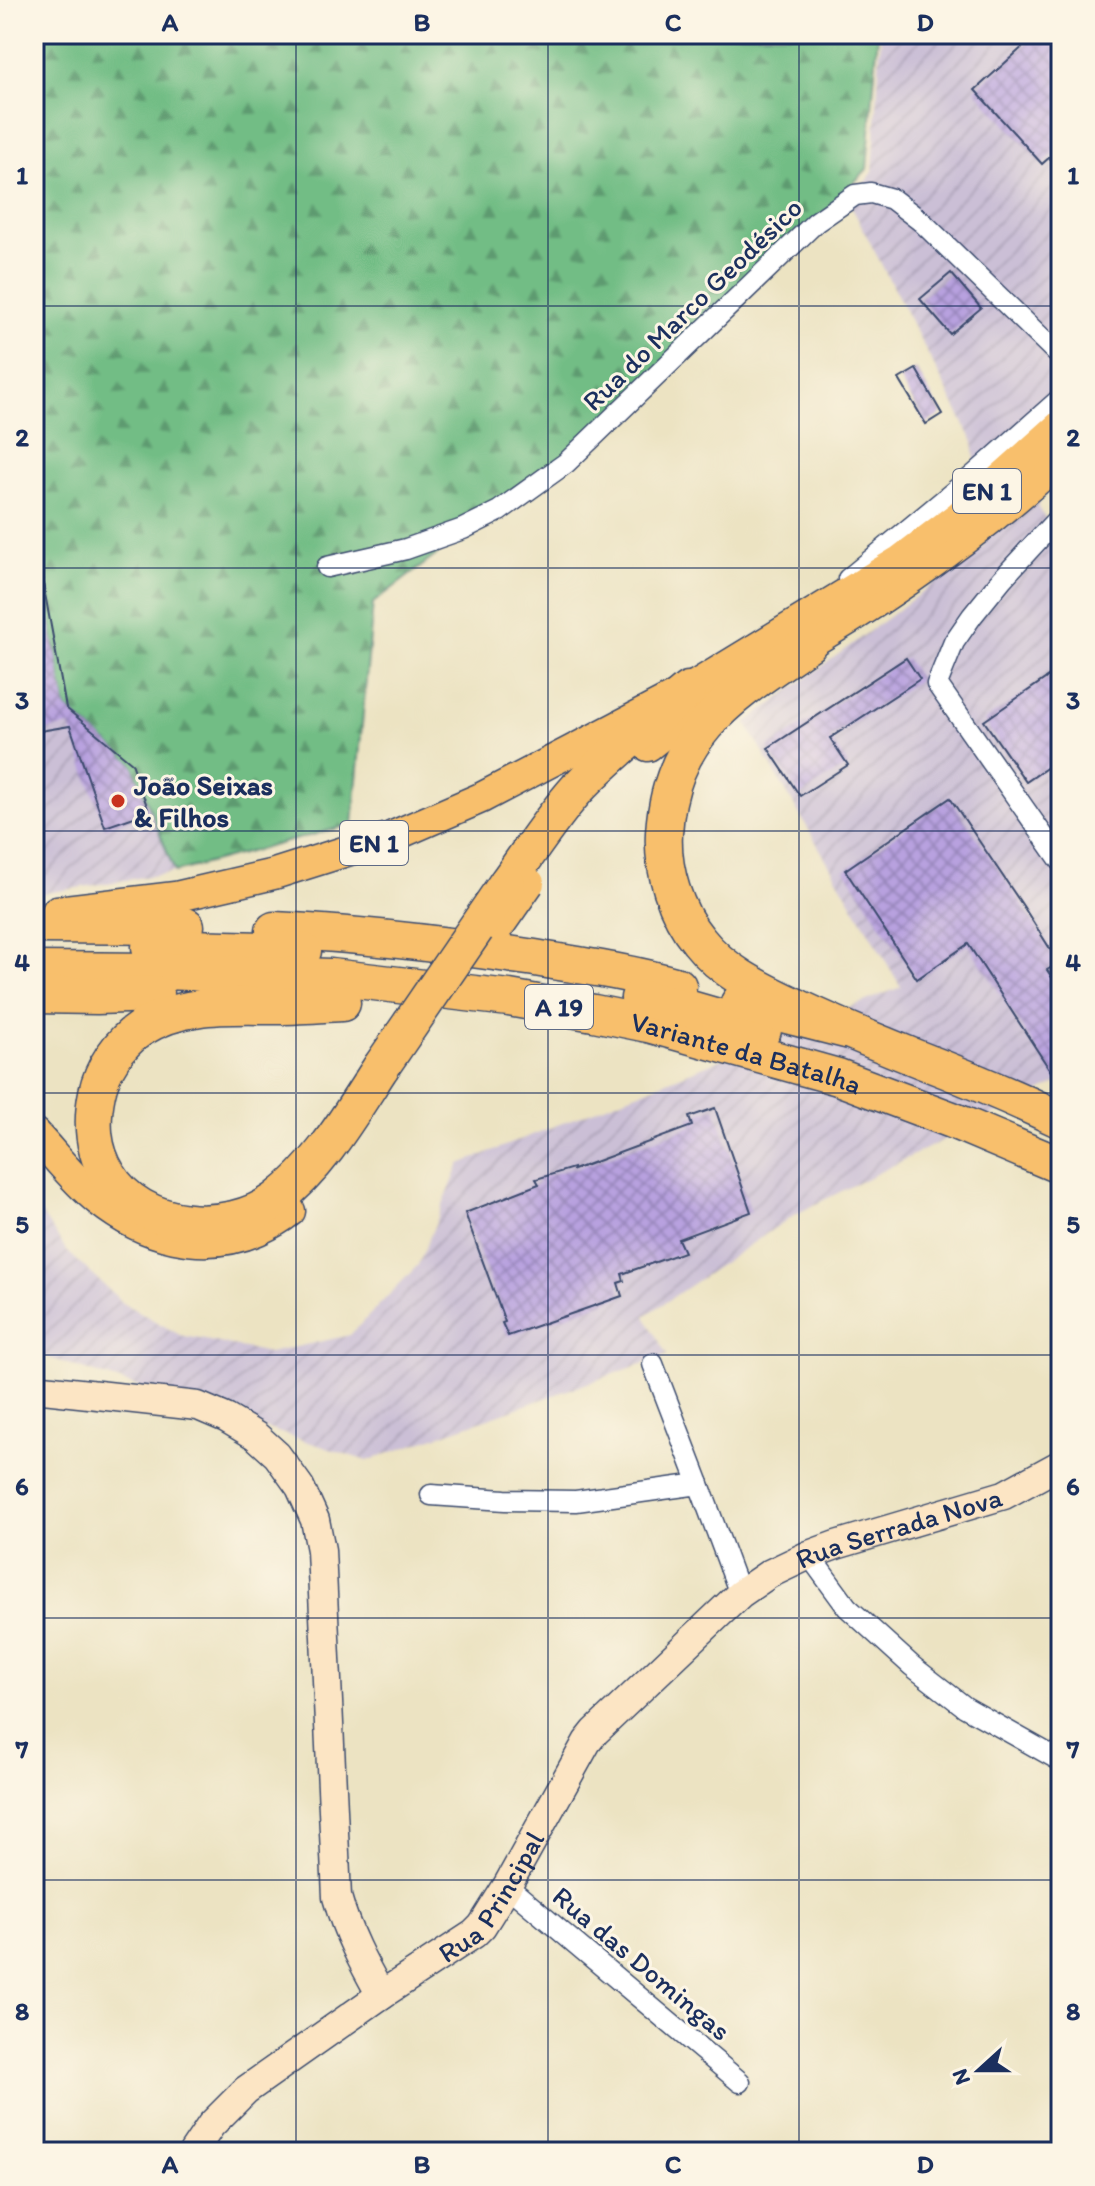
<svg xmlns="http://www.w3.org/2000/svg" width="1095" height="2186" font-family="Itim,sans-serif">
  <defs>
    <pattern id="industrial-furrows" width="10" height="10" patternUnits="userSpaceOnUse" patternTransform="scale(2)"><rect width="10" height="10" fill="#cbbfd6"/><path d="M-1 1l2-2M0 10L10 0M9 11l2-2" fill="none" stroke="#aea4ba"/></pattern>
    <pattern id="forest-firs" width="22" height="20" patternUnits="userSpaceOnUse" patternTransform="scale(2)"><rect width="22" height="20" fill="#72bd85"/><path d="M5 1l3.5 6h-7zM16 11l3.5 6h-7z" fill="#5d9a70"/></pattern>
    <pattern id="building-cross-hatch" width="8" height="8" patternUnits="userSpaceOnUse" patternTransform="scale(2)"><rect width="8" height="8" fill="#b8a1df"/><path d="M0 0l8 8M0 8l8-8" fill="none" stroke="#9584b8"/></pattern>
  </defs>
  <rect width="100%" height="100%" fill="#fcf5e5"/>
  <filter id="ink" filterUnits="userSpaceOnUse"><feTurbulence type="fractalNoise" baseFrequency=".0125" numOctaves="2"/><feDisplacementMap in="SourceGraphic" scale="16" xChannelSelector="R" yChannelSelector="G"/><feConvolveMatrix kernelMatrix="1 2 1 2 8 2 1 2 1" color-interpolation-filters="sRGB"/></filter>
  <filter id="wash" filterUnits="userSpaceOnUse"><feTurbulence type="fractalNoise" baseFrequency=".006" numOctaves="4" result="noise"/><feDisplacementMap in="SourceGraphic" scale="32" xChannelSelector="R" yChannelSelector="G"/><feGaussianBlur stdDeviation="1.8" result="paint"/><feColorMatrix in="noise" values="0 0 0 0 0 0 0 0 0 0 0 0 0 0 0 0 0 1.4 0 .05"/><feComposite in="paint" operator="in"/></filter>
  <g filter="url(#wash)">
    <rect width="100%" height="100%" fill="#ece3c2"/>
    <g fill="url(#industrial-furrows)">
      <polygon points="881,34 1061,34 1061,370 1038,508 1061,537 1061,1081 794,1215 645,1316 667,1355 367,1461 34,1353 34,1203 67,1251 123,1303 180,1335 269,1353 350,1335 418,1265 460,1164 901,987 746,723 984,546 973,441 849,202 873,172"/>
      <polygon points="34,529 37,553 132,763 175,872 34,895"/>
    </g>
    <polygon fill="url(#forest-firs)" stroke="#467672" stroke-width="2" points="34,34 878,34 867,169 694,348 564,458 373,603 353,824 175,872 132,763 66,708 37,553 34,529"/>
    <g id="blocks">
      <g fill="url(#building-cross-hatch)">
        <polygon points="1037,34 1061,34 1061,147 1042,164 975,90"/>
        <polygon points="951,273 981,308 950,334 920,299"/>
        <polygon points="916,369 942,414 926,424 899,379"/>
        <polygon points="41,572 66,708 132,763 149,812 105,827 70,726 34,732 34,573"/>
        <polygon points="906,658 920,679 830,738 848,765 800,796 768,748"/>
        <polygon points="1061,668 1061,758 1026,782 984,721"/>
        <polygon points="950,798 1023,906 1059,963 1047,970 1061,991 1061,1087 968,944 917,979 845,870"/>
        <polygon points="715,1108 751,1212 678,1239 684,1252 622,1274 624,1281 618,1283 622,1296 508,1336 502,1323 505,1322 465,1213 539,1184 536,1179 573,1168 573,1170 692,1126 689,1117"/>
      </g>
    </g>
  </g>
  <g filter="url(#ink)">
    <use href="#blocks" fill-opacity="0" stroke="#3a4a6d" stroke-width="2"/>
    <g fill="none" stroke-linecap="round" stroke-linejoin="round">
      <g stroke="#3a4a6d" stroke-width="23">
        <g id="street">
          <polyline points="1061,515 1002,579 972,616 954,642 937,684 1061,861"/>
          <polyline points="327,567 406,549 463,529 499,511 566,463 816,222 855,195 871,193 892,199 922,222 1061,357"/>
          <polyline points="848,579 974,475 1061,398"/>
          <polyline points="653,1364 699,1484"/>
          <polyline points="431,1495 505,1500 576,1501 699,1484 740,1594"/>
          <polyline points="809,1555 847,1607 912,1666 965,1707 1061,1761"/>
          <polyline points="507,1886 740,2082"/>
        </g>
      </g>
      <g stroke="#3a4a6d" stroke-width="31">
        <g id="secondary">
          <path d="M34,1388L198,1406L226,1418L256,1436L277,1455L300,1487L315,1520L321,1550L337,1897C347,1933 363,1963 381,1995"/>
          <path id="s1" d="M193,2152L211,2125L246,2090L381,1995L474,1934L482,1926L507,1886L587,1742L595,1732L740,1594L769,1574L809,1555L836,1545L1004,1495L1061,1464"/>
        </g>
      </g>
      <g stroke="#3a4a6d" stroke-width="33">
        <g id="primary">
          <path d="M789,655C886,600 978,534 1061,459"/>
          <polyline points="648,746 677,723 726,691"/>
          <polyline points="57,911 175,897 274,874 391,837 481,798 688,690 901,560 959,516 1061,425"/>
          <path d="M34,1133C55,1155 74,1181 98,1200C144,1237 202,1254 258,1230C269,1225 280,1219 290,1211"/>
        </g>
      </g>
      <g stroke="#3a4a6d" stroke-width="39">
        <g id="highway">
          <path d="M808,644C732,696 670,732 664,833C662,870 675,912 699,941C725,974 762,990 799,1008C837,1026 876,1042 916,1058C965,1077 1013,1097 1061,1120"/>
          <path d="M507,883C530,851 551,818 577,789C611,753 651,722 688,690"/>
          <polyline points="34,925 186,926"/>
          <path d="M274,930C359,934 443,944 528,957C578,965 629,972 678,986"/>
          <polyline points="150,947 303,951"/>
          <path id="s2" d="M34,970L162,971L331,977L509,998L594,1013L648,1024L838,1077L952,1120L1061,1166"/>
          <polyline points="34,995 97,996 156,994"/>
          <polyline points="639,998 690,1009 763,1030"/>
          <path d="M342,1003C320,1004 297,1006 275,1006C229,1006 181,1002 140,1029C119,1043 102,1069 97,1093C91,1122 92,1149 108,1175C141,1230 227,1236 276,1200C321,1166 351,1113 381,1067"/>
          <polyline points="739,1003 846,1030"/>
        </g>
      </g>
      <use href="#street" stroke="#fff" stroke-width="20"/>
      <use href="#secondary" stroke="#fce5c4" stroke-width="28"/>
      <use href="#primary" stroke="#f8bf6c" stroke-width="30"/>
      <use href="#highway" stroke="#f8bf6c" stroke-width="36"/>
      <g stroke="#3a4a6d" stroke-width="33" stroke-linecap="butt">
        <polyline id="primary-bridge" points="499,926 529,883"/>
      </g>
      <g stroke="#3a4a6d" stroke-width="39" stroke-linecap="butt">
        <polyline id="highway-bridge" points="381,1067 507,883"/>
      </g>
      <use href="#primary-bridge" stroke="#f8bf6c" stroke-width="30"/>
      <use href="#highway-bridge" stroke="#f8bf6c" stroke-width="36"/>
    </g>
  </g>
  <path fill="none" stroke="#1b2f5e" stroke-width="2" stroke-opacity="0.55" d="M296,34V2152M548,34V2152M799,34V2152M34,306H1061M34,568H1061M34,831H1061M34,1093H1061M34,1355H1061M34,1618H1061M34,1880H1061"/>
  <circle fill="#c8321e" stroke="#fcf5e5" stroke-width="3" cx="118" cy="801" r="8"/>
  <g text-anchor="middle" stroke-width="6" stroke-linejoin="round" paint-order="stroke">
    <g fill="#fcf5e5" stroke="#5e6a86" stroke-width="2">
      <rect x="953" y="469" width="68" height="44" rx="6"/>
      <rect x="340" y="821" width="68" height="44" rx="6"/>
      <rect x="525" y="985" width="68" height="44" rx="6"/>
    </g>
    <g font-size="26" font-weight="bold" fill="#1b2f5e">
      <text x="987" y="500">EN 1</text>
      <text x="374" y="852">EN 1</text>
      <text x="559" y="1016">A 19</text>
    </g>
    <g font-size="28" fill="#1b2f5e" stroke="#fcf5e5">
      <text transform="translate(692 304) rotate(-44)" y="10">Rua do Marco Geodésico</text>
      <text dy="10" stroke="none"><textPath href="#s2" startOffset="720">Variante da Batalha</textPath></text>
      <text dy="10" stroke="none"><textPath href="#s1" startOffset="968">Rua Serrada Nova</textPath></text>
      <text dy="10" stroke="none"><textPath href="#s1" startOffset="398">Rua Principal</textPath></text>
      <text transform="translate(642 1963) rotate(40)" y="10">Rua das Domingas</text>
    </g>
    <g font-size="28" font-weight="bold" fill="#1b2f5e" stroke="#fcf5e5" text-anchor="start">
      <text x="134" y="795">João Seixas<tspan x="134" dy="32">&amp; Filhos</tspan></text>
    </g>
  </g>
  <rect width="1095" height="2186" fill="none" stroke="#fcf5e5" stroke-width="88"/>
  <g transform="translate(979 2070) rotate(249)" stroke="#fcf5e5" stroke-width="6" paint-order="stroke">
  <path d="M0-6L14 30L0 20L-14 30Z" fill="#1b2f5e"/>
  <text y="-12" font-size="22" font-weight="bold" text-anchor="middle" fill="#1b2f5e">N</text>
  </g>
  <rect x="44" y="44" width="1007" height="2098" fill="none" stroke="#1b2f5e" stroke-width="3"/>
  <g font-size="26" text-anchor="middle" font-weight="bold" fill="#1b2f5e">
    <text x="170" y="31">A</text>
    <text x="422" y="31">B</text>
    <text x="673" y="31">C</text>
    <text x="925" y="31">D</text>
    <text x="22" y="184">1</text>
    <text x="1073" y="184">1</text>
    <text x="22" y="446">2</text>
    <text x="1073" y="446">2</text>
    <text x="22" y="709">3</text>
    <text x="1073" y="709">3</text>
    <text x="22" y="971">4</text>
    <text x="1073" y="971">4</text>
    <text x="22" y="1233">5</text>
    <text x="1073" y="1233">5</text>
    <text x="22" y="1495">6</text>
    <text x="1073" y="1495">6</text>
    <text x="22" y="1758">7</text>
    <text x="1073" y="1758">7</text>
    <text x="22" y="2020">8</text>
    <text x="1073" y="2020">8</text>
    <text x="170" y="2173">A</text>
    <text x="422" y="2173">B</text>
    <text x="673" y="2173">C</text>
    <text x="925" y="2173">D</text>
  </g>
</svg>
